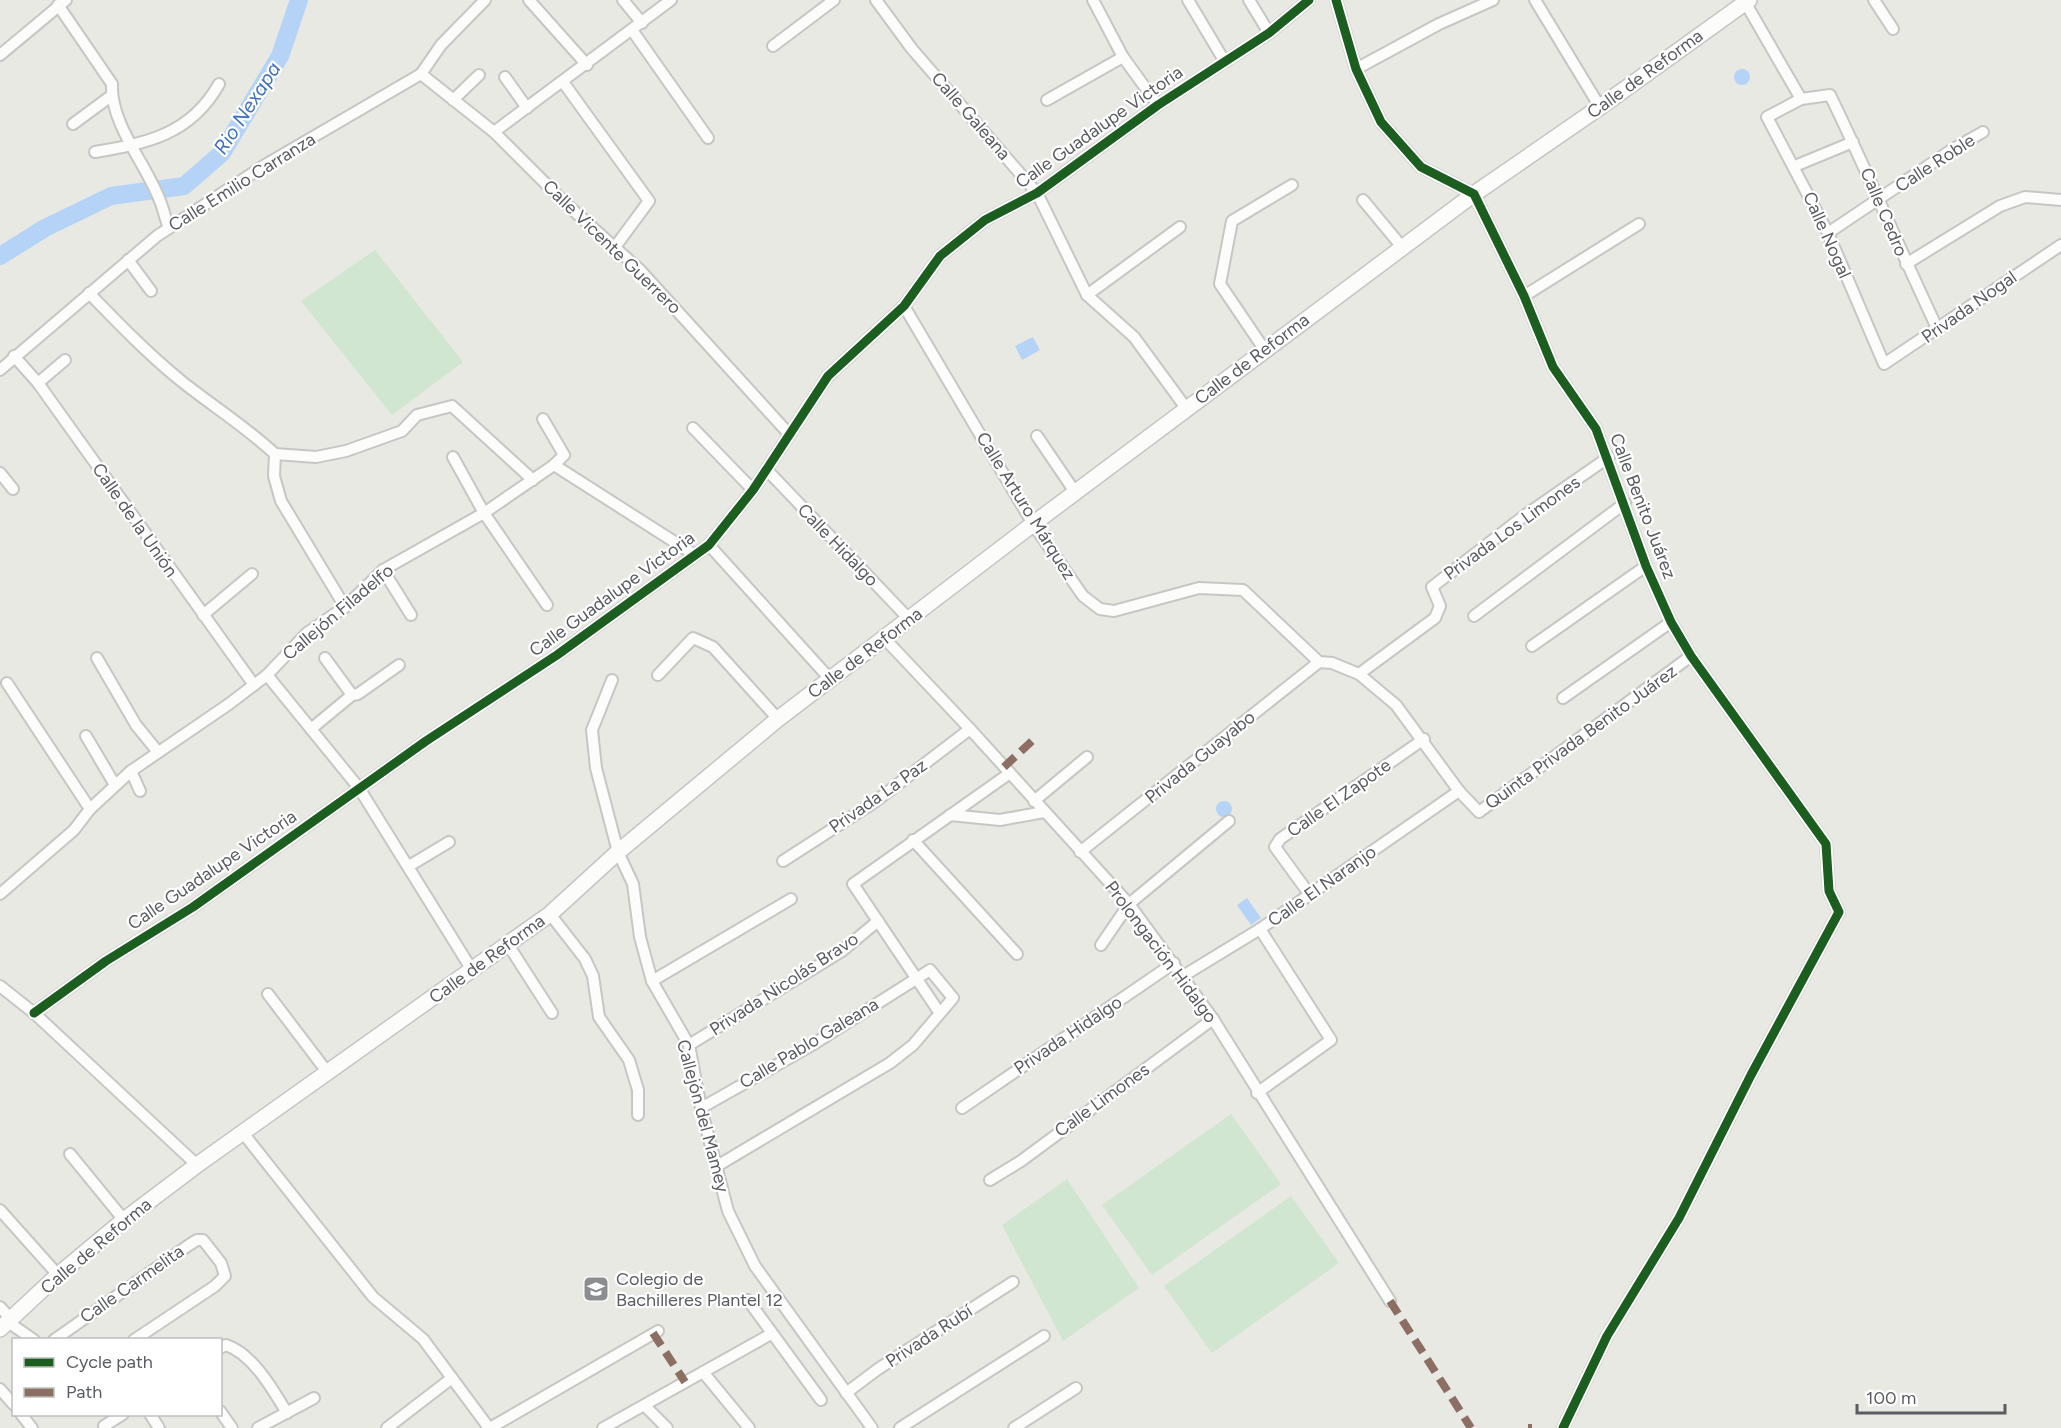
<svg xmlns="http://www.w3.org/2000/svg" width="2061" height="1428" font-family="Figtree,sans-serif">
  <rect width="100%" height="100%" fill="#e9e9e3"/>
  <g fill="#d0e6d0">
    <polygon points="375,250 463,362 392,415 301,301"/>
    <polygon points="1231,1114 1281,1184 1152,1275 1102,1205"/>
    <polygon points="1067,1179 1139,1288 1063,1341 1002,1225"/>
    <polygon points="1291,1196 1339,1263 1212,1353 1164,1286"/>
  </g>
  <g fill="#b4d3f7">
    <circle cx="1742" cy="77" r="8"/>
    <polygon points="1033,337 1040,350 1022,360 1015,346"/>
    <circle cx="1224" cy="809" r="8"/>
    <polygon points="1247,898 1261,918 1251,925 1237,905"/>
  </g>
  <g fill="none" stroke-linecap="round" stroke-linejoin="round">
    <polyline stroke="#b4d3f7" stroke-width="18" points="0,256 45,228 111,196 184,186 222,153 280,56 299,0"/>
    <g stroke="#c6c7c5" stroke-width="14">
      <g id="street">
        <polyline points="529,0 587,65"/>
        <polyline points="623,0 642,23"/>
        <polyline points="876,0 912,49 1037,193 1087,295 1134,337 1186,408"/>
        <polyline points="1093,0 1123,57 1158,105"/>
        <polyline points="1188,0 1225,62"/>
        <polyline points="1249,0 1269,33"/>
        <polyline points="1336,0 1356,69 1381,122 1421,167 1474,194 1524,296 1553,367 1596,429 1646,566 1671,622 1691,656 1826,844 1829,891 1839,912 1751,1075 1679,1218 1607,1336 1563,1428"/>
        <polyline points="1535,0 1600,107"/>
        <polyline points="1874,0 1893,29"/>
        <polyline points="1745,2 1801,99"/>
        <path d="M58,5L112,84C110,124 147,165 160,201C164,210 165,219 169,228"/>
        <polyline points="632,30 708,138"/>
        <polyline points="773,46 834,0"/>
        <polyline points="0,55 66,0"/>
        <polyline points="1356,69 1439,24 1493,0"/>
        <polyline points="421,74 494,132 565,203 640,270 789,434"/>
        <polyline points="505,77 527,108"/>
        <polyline points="563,82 649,201 615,247"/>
        <polyline points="453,100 479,75"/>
        <polyline points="1047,100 1123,57"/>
        <polyline points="73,124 111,96"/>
        <polyline points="494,132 671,0"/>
        <path d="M95,152C148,143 191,134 219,84"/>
        <polyline points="1795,166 1853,142"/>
        <polyline points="1363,200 1402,247"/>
        <polyline points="1828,233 1953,149 1983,132"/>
        <polyline points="128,260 151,291"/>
        <polyline points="1906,264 2000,206 2025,197 2061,200"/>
        <path d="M89,293C118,323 147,353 180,380C211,405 245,426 275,454L274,476L281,501L345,607"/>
        <polyline points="1087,295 1180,227"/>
        <polyline points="1524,296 1639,224"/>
        <polyline points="904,306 1033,524 1083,596 1100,609 1114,611 1199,588 1243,590 1319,662 1332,663 1359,674 1396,705 1459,791 1479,812 1691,656"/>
        <path d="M1938,330C1901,252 1868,173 1830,95L1801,99L1767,117L1828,233L1884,364L2061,245"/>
        <polyline points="1264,349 1220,284 1232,221 1292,185"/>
        <polyline points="14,356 38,383 254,685"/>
        <polyline points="0,370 157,236 265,165 421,74 441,45 485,0"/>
        <polyline points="38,383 65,360"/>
        <polyline points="693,428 753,490"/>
        <polyline points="1037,436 1075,492"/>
        <polyline points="275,454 316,457 346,451 402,431 417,415 452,406 533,480"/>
        <polyline points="453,457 484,513 547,605"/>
        <polyline points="554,465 695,555"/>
        <polyline points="767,470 910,620"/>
        <polyline points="0,473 13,489"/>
        <polyline points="709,545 830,679"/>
        <polyline points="383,570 411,615"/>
        <polyline points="203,615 252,574"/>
        <polyline points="1474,616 1625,503"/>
        <polyline points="885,639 970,729 1129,904 1213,1019 1390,1301"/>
        <polyline points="1532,646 1646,566"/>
        <polyline points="97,658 136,725 158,752"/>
        <polyline points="1359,674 1435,618 1440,606 1432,587 1524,516 1609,457"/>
        <polyline points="267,675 359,788 472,970"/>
        <polyline points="658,675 693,638 713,647 778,719"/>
        <polyline points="612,680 592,730 596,768 618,852 633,884 640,937 652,981 689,1045 701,1108 728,1211 755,1266 872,1428"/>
        <polyline points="7,683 90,809"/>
        <polyline points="352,695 358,694 399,665"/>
        <polyline points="1563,698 1671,622"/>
        <polyline points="311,729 352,695 325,658"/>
        <polyline points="86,736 115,785"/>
        <polyline points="131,771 140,791"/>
        <polyline points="1034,801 1087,757"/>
        <polyline points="950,815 1000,820 1044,812"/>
        <polyline points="913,840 1017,954"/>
        <polyline points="1080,852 1319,662"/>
        <polyline points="783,861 876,801 970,729"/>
        <polyline points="409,866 449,842"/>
        <polyline points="0,894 74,830 90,809 131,771 229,704 267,675 307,633 345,607 383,570 484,513 554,465 564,455 543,419"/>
        <polyline points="1310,895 1275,847 1280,839 1424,739"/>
        <polyline points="550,914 585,959 593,976 599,1017 629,1060 638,1090 638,1115"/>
        <polyline points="507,943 552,1013"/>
        <polyline points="1101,945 1129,904 1229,821"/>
        <polyline points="1183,976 1260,929 1459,791"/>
        <polyline points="652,981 791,899"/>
        <polyline points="0,986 34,1013 197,1165"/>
        <polyline points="268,994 328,1073"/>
        <polyline points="939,1012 853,884 1010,773"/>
        <polyline points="34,1013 106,961 193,907 426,741 557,655 709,545 753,490 828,376 904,306 940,256 985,220 1037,193 1158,105 1269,33 1309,0"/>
        <polyline points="689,1045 842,951 878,921"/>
        <polyline points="1257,1093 1331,1040 1260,929"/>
        <polyline points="701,1108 812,1045 930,970 953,998 913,1045 890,1063 717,1166"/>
        <polyline points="962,1108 1174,963"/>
        <polyline points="243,1133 373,1297 423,1339 489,1428"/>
        <polyline points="70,1154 124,1220"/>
        <polyline points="990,1180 1021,1161 1213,1019"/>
        <polyline points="0,1210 58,1275"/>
        <polyline points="748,1300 821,1400"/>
        <polyline points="0,1307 10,1318"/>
        <polyline points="8,1322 34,1340"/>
        <polyline points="54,1340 189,1245 197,1240 203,1240 221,1263 225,1276 215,1286 134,1340"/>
        <path d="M220,1348L226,1345C253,1354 273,1390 287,1413"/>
        <polyline points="703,1372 749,1428"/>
        <polyline points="0,1389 14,1405"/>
        <polyline points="846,1393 878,1369 1013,1282"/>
        <polyline points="645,1406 667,1428"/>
        <polyline points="220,1411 232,1428"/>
        <polyline points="21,1414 32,1428"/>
        <polyline points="150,1414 159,1428"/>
        <polyline points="104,1426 123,1414"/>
        <polyline points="258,1428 314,1398"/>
        <polyline points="387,1428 452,1378"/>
        <polyline points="490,1428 658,1331"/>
        <polyline points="603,1428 771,1334"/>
        <polyline points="900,1428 1044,1336"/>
        <polyline points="1014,1428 1076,1388"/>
      </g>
    </g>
    <g stroke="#c4c5c4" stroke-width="18">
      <polyline id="secondary" points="0,1329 58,1275 124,1220 197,1165 550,914 618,852 778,719 1033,524 1474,194 1600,107 1749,0"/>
    </g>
    <use href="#street" stroke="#fcfcfb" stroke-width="10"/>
    <use href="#secondary" stroke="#fcfcfb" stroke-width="15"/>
    <g stroke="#8d6e63" stroke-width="8" stroke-dasharray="15 8" stroke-linecap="butt">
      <polyline points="1004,767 1032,741"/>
      <polyline points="1390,1301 1471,1428"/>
      <polyline points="653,1333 685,1382"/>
      <polyline points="1528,1428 1532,1428"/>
    </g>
    <g stroke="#fff" stroke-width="13">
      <g id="cycleway">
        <polyline points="1336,0 1356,69 1381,122 1421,167 1474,194 1524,296 1553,367 1596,429 1646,566 1671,622 1691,656 1826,844 1829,891 1839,912 1751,1075 1679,1218 1607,1336 1563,1428"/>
        <polyline points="34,1013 106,961 193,907 426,741 557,655 709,545 753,490 828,376 904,306 940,256 985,220 1037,193 1158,105 1269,33 1309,0"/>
      </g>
    </g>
    <use href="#cycleway" stroke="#1b5e20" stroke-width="9"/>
  </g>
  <defs>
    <g id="school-square" transform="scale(1.35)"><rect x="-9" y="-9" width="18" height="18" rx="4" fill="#8b8d8e" stroke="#fff"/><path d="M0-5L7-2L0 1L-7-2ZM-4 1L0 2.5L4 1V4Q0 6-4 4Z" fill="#fff"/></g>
  </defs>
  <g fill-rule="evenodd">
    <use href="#school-square" x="596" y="1289"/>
  </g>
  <g text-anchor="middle" stroke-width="4.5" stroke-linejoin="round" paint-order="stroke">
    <g font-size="18" fill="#595c61" stroke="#fff">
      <text transform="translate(1645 74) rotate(-36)" y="6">Calle de Reforma</text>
      <text transform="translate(971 116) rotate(49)" y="6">Calle Galeana</text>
      <text transform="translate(1099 127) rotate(-35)" y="6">Calle Guadalupe Victoria</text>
      <text transform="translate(1935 163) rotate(-33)" y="6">Calle Roble</text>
      <text transform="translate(242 182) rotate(-32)" y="6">Calle Emilio Carranza</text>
      <text transform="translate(1884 212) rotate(67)" y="6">Calle Cedro</text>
      <text transform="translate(1827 235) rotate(66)" y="6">Calle Nogal</text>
      <text transform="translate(612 247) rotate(44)" y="6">Calle Vicente Guerrero</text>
      <text transform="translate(1969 307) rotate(-35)" y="6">Privada Nogal</text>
      <text transform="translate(1252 359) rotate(-37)" y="6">Calle de Reforma</text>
      <text transform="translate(1026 506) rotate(58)" y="6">Calle Arturo Márquez</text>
      <text transform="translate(1643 506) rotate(69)" y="6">Calle Benito Juárez</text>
      <text transform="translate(135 520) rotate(55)" y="6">Calle de la Unión</text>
      <text transform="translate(1512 528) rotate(-36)" y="6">Privada Los Limones</text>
      <text transform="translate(838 545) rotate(46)" y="6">Calle Hidalgo</text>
      <text transform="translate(612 594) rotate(-36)" y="6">Calle Guadalupe Victoria</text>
      <text transform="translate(338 612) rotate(-40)" y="6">Callejón Filadelfo</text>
      <text transform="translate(865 653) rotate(-37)" y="6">Calle de Reforma</text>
      <text transform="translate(1581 737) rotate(-36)" y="6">Quinta Privada Benito Juárez</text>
      <text transform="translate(1200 757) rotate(-39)" y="6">Privada Guayabo</text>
      <text transform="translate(878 796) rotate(-35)" y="6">Privada La Paz</text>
      <text transform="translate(1339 798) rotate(-35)" y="6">Calle El Zapote</text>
      <text transform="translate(212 870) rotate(-34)" y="6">Calle Guadalupe Victoria</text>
      <text transform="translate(1322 886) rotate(-35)" y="6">Calle El Naranjo</text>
      <text transform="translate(1161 952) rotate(53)" y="6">Prolongación Hidalgo</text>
      <text transform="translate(487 959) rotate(-36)" y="6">Calle de Reforma</text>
      <text transform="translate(784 984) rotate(-33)" y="6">Privada Nicolás Bravo</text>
      <text transform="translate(1068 1035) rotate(-34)" y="6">Privada Hidalgo</text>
      <text transform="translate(809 1043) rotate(-31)" y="6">Calle Pablo Galeana</text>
      <text transform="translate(1102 1100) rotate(-36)" y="6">Calle Limones</text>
      <text transform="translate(703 1116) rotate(75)" y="6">Callejón del Mamey</text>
      <text transform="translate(96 1246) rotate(-40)" y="6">Calle de Reforma</text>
      <text transform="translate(132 1284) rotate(-35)" y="6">Calle Carmelita</text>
      <text transform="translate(929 1336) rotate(-33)" y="6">Privada Rubí</text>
    </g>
    <g font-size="18" fill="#595c61" stroke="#fff" text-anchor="start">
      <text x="616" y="1285">Colegio de<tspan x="616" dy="21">Bachilleres Plantel 12</tspan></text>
    </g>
    <g font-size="20" font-style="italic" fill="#4071c2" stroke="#fff">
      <text transform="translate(247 108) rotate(-57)" y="7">Rio Nexapa</text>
    </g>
  </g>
  <rect x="12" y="1338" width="210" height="78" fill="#ffffff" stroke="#bdbec0" stroke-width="1.5"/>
  <rect x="24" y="1358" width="30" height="9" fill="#1b5e20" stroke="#bdbec0" stroke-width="1.5"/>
  <text x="66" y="1368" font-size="18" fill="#595c61">Cycle path</text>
  <rect x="24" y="1388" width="30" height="9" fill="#8d6e63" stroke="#bdbec0" stroke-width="1.5"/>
  <text x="66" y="1398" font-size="18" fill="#595c61">Path</text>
  <path d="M1857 1404v9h148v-9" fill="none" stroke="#595c61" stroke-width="3"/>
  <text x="1866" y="1404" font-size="18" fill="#595c61" stroke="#ffffff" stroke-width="4.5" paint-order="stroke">100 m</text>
</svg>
